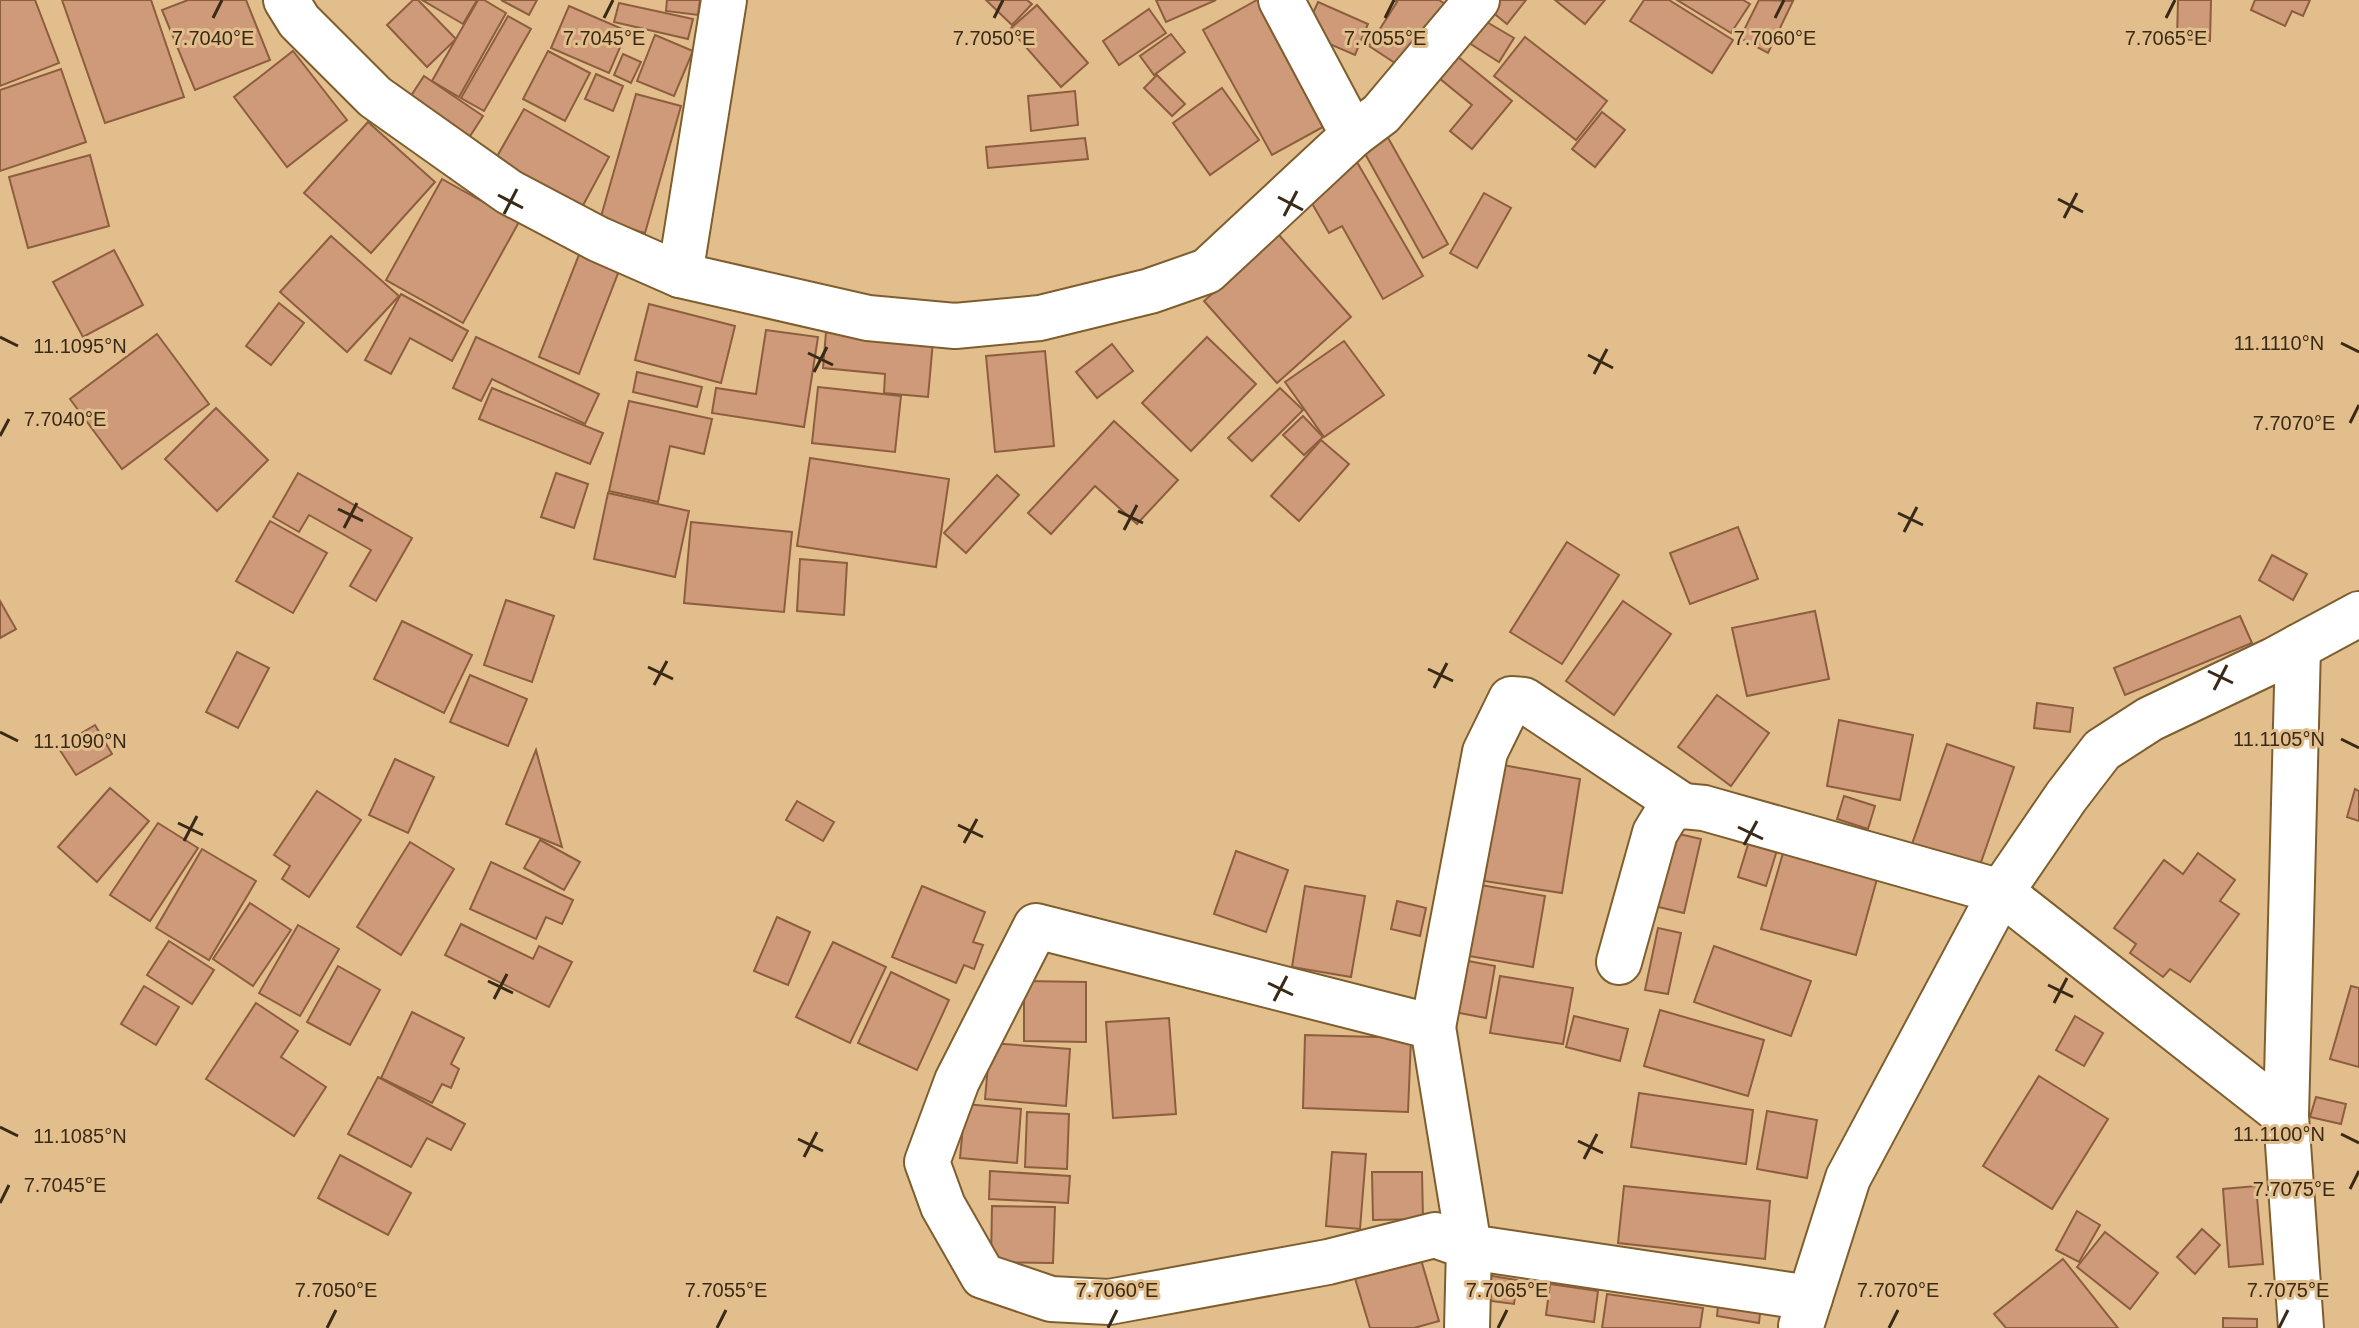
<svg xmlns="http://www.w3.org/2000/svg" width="2359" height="1328" font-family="Helvetica,sans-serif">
  <rect width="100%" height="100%" fill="#e3be8d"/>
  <g fill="#ce9a79" stroke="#8d5e3e" stroke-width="2">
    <polygon points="0,0 35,0 59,63 0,86"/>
    <polygon points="62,0 151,0 184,97 105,123"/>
    <polygon points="188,0 246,0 270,60 195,90 162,10"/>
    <polygon points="413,0 418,0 456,39 427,67 387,25"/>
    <polygon points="422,0 477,0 463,24"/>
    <polygon points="478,0 484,0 506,13 459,97 432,81"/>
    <polygon points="501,0 537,0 529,15"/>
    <polygon points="667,0 700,0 698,15 666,11"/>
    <polygon points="986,0 1027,0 1032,4 1012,25"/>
    <polygon points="1156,0 1216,0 1166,22"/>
    <polygon points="1257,0 1263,0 1332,122 1272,155 1203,30"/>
    <polygon points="1394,0 1439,0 1454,10 1412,74 1369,46 1397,2"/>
    <polygon points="1482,0 1526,0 1507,24 1480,2"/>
    <polygon points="1555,0 1605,0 1585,24"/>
    <polygon points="1644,0 1669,0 1733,40 1712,73 1630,21"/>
    <polygon points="1677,0 1743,0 1750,4 1731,33"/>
    <polygon points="1759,0 1793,1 1768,53 1740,38"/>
    <polygon points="2178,0 2211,0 2210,41 2177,39"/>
    <polygon points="2255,0 2310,0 2303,16 2292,11 2285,26 2251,10"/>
    <polygon points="1318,2 1368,24 1355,55 1304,33"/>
    <polygon points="619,3 693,19 688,39 614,22"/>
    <polygon points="1037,5 1088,63 1061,87 1010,29"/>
    <polygon points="569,6 627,31 609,73 551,48"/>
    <polygon points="1149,9 1166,33 1119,65 1103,41"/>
    <polygon points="508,16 531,29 484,111 461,98"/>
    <polygon points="1480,18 1514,38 1499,62 1466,41"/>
    <polygon points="1171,34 1185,52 1154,75 1140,56"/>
    <polygon points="655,35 693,51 674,96 637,81"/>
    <polygon points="1525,37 1607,101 1576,140 1494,76"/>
    <polygon points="293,51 347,120 287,167 234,97"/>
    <polygon points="548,51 590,73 565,121 523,99"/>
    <polygon points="623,54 641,62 631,83 614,75"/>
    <polygon points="1457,56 1512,101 1472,149 1450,131 1472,105 1439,78"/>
    <polygon points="61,69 86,142 0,171 0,90"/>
    <polygon points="596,74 623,86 613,111 585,99"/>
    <polygon points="1157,75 1185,104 1172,116 1144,88"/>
    <polygon points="424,76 483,116 463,147 403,108"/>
    <polygon points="1222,88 1259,140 1210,175 1173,123"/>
    <polygon points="1075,91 1078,125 1031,131 1028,96"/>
    <polygon points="636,94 681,106 645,233 600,220"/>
    <polygon points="524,109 609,157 581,209 495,160"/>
    <polygon points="1602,112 1625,130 1595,167 1572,149"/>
    <polygon points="368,122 435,182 371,253 304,193"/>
    <polygon points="1387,136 1448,244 1423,258 1363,150"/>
    <polygon points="1085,138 1088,159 988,168 986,147"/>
    <polygon points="90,155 109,226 28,248 9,177"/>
    <polygon points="1354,157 1423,276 1383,299 1342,226 1329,233 1302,186"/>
    <polygon points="442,179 519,222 463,323 386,280"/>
    <polygon points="1484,193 1511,208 1477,268 1450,253"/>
    <polygon points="1279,235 1351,317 1277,383 1204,301"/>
    <polygon points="331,236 399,296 347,352 280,292"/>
    <polygon points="582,247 622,263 579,374 539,357"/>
    <polygon points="114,250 143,305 83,337 53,282"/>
    <polygon points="401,294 468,331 452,361 410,338 391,374 365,360"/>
    <polygon points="279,303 304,323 271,365 246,346"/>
    <polygon points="649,304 735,326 721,383 635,360"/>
    <polygon points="766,330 818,337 804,427 712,413 716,388 756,394"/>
    <polygon points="826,332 933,341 928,397 884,393 885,374 823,368"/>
    <polygon points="157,334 209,404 122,469 70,399"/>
    <polygon points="476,337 599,394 585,424 492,379 481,401 453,388"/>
    <polygon points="1207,337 1256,384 1191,451 1142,403"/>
    <polygon points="1344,341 1384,395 1324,437 1285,382"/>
    <polygon points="1112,344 1133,371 1097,398 1076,372"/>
    <polygon points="1045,351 1054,446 995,452 986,356"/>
    <polygon points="637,372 702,387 697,407 633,392"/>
    <polygon points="818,387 901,396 895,452 812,443"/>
    <polygon points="492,388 603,433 590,464 479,419"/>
    <polygon points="1280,388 1303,410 1252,461 1228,438"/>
    <polygon points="629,401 712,419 704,454 670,446 658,502 609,491"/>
    <polygon points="216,408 268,460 217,511 165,459"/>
    <polygon points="1303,416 1323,437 1304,455 1283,435"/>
    <polygon points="1114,421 1178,480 1137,524 1095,486 1051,534 1028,513"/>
    <polygon points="1321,440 1349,464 1299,521 1271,496"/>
    <polygon points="810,458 949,479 936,567 797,546"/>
    <polygon points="298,473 412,538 376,601 350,586 371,550 309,515 299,532 273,517"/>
    <polygon points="556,473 588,484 574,528 541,517"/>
    <polygon points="997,475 1019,495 966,553 944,533"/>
    <polygon points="608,493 689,511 675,577 594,559"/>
    <polygon points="270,521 327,553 293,613 236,581"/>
    <polygon points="691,522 792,532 784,612 684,603"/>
    <polygon points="1738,527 1758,579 1690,604 1670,553"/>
    <polygon points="1567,542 1619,575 1562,664 1510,632"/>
    <polygon points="2272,555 2307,574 2293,600 2259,580"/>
    <polygon points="800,559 847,563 844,615 797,611"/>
    <polygon points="506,600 554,616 532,682 484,665"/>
    <polygon points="0,601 16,629 0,638"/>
    <polygon points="1623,601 1671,634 1614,715 1566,681"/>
    <polygon points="1815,611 1829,679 1747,696 1732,628"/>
    <polygon points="2240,616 2252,643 2125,695 2114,668"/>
    <polygon points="402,621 472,655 444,713 374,679"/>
    <polygon points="237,652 269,668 238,728 206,712"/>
    <polygon points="470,675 527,699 508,746 450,722"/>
    <polygon points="1717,695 1769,733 1731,786 1678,747"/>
    <polygon points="2037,703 2073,708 2070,732 2034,728"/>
    <polygon points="1839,720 1913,735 1900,800 1827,786"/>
    <polygon points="95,725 112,754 76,775 58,747"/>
    <polygon points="1947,744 2014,767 1979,868 1912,844"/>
    <polygon points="536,750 562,847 506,824"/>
    <polygon points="395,759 434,777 408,833 369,815"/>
    <polygon points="1503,765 1580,779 1562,893 1484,881"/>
    <polygon points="110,788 149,821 97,882 58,847"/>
    <polygon points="2355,789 2359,791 2359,821 2347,817"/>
    <polygon points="317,791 361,820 309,897 282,879 290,866 274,855"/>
    <polygon points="1844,796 1875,806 1868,829 1837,819"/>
    <polygon points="797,801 834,822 823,841 786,820"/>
    <polygon points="158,823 198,848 150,921 110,895"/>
    <polygon points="1666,831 1701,839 1684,913 1650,905"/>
    <polygon points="1750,838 1778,847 1766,886 1738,877"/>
    <polygon points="540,840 580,862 564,890 524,868"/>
    <polygon points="410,842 454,869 401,955 357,927"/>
    <polygon points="202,849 256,881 209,960 156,928"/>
    <polygon points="1236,851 1288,870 1266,932 1214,914"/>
    <polygon points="1783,853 1877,879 1856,955 1761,929"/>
    <polygon points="2198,853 2235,880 2220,901 2239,914 2190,982 2170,969 2163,977 2130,953 2136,944 2114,928 2164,860 2183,874"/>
    <polygon points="491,862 573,900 562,924 546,917 536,939 470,909"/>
    <polygon points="1475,884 1545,896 1533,967 1463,955"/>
    <polygon points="922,886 985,912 973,942 983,945 974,969 964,965 956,983 892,957"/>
    <polygon points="1305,886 1365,896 1351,977 1292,967"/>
    <polygon points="1397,901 1426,908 1420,936 1391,929"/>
    <polygon points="250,903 291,930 253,986 213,959"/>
    <polygon points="777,917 810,932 788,985 754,971"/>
    <polygon points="461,924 533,959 539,946 572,962 549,1007 445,955"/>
    <polygon points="298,925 339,949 300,1016 259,993"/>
    <polygon points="1658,928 1681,933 1668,994 1645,990"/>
    <polygon points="169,941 214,970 192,1004 147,975"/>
    <polygon points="833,942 886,967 850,1043 796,1017"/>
    <polygon points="1714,946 1811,981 1791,1036 1694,1002"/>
    <polygon points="1463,960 1495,966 1486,1018 1454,1012"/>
    <polygon points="338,966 380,990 350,1045 307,1022"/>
    <polygon points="891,972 949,1000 917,1070 858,1043"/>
    <polygon points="1500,976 1573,988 1563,1044 1490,1033"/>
    <polygon points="1024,981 1086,982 1086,1042 1024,1041"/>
    <polygon points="144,986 179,1007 156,1045 121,1024"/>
    <polygon points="2351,986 2359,988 2359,1067 2330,1059"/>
    <polygon points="256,1003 298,1031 281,1057 326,1087 294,1136 206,1079"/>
    <polygon points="1660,1010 1764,1040 1748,1096 1644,1066"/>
    <polygon points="412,1012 464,1038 451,1064 459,1069 451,1088 442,1084 432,1103 381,1078"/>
    <polygon points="1574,1016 1628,1029 1620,1061 1566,1047"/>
    <polygon points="2075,1016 2103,1033 2084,1066 2056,1050"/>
    <polygon points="1169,1018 1176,1114 1113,1118 1106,1022"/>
    <polygon points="1305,1035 1411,1038 1408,1112 1303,1108"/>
    <polygon points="990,1043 1070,1049 1066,1106 985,1099"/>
    <polygon points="2039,1076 2108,1119 2052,1209 1983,1166"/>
    <polygon points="378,1077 465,1124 451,1150 427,1138 411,1167 348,1134"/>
    <polygon points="1639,1093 1753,1110 1746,1164 1631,1147"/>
    <polygon points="2316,1097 2346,1104 2341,1124 2310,1117"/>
    <polygon points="965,1104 1021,1109 1017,1163 960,1158"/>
    <polygon points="1767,1111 1817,1120 1807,1178 1757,1169"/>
    <polygon points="1027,1112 1069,1114 1067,1169 1025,1167"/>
    <polygon points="1332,1152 1366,1154 1360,1229 1326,1226"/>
    <polygon points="340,1155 411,1193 388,1235 318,1198"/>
    <polygon points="990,1171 1070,1176 1068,1203 989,1199"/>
    <polygon points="1372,1172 1422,1172 1423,1219 1373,1220"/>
    <polygon points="1624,1186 1770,1201 1765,1259 1618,1243"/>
    <polygon points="2256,1186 2263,1264 2229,1267 2223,1189"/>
    <polygon points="992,1206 1055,1207 1053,1263 991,1262"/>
    <polygon points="2077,1211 2100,1225 2079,1262 2056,1250"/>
    <polygon points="2202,1229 2220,1245 2195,1274 2177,1257"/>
    <polygon points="2105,1232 2158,1273 2130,1309 2077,1267"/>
    <polygon points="1417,1246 1439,1321 1414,1328 1370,1328 1351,1265"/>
    <polygon points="2063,1259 2118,1328 2006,1328 1994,1314"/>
    <polygon points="1486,1275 1517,1280 1514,1304 1483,1300"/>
    <polygon points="1550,1284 1598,1291 1594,1322 1546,1315"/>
    <polygon points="1607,1294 1703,1308 1700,1328 1602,1328"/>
    <polygon points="1719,1297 1761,1304 1759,1323 1717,1316"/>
    <polygon points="2223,1318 2257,1319 2257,1328 2223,1328"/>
  </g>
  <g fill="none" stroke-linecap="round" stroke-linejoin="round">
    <g stroke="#7f5e2e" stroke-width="48">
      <g id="minor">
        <polyline points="286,0 299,21 375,97 509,192 598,239 680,275 868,318 955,326 1040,318 1150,291 1207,271 1353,135 1381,114 1477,0"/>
        <polyline points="1281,0 1353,135"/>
        <polyline points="680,275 724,0"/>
        <polyline points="2298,647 2286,1116 2301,1328"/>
        <polyline points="1619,962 1655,833 1669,810 1683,806 1704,808 2001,892 2286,1116"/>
        <polyline points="1433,1027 1485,752 1511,699 1524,700 1683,806"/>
        <polyline points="1801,1326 1848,1178 2001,892 2066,797 2102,750 2150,719 2274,660 2359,614"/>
        <polyline points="1467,1328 1469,1247 1435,1235 1328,1262 1109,1302 1051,1299 983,1276 943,1206 927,1162 957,1081 1036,926 1433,1027 1469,1247 1810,1298"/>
      </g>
    </g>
    <use href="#minor" stroke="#fff" stroke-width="44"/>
  </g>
  <path fill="none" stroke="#382a16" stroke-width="3" d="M213,18L222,0M604,18L613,0M994,18L1003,0M1385,18L1394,0M1775,18L1784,0M2166,18L2175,0M498,195L523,208M1278,197L1303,210M2058,199L2083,212M504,214L517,189M1284,216L1297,191M2064,218L2077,193M0,337L18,346M2341,343L2359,352M808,353L833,365M1588,355L1613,368M814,372L827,347M1594,374L1607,349M2350,423L2359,405M0,436L9,419M338,509L363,521M1118,511L1143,523M1898,513L1923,525M344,528L357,503M1124,530L1137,505M1904,532L1917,507M648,667L673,679M1428,669L1453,681M2208,671L2233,683M654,685L667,661M1434,688L1447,663M2214,690L2227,665M0,732L18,741M2341,739L2359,748M178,823L203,835M958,825L983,837M1738,827L1763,839M184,841L197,816M964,843L977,819M1744,845L1757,821M488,981L513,993M1268,983L1293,995M2048,985L2073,997M494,999L507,974M1274,1001L1287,976M2054,1003L2067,978M0,1127L18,1136M2341,1134L2359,1143M798,1139L823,1151M1578,1141L1603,1153M804,1157L817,1132M1584,1159L1597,1134M2350,1189L2359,1171M0,1203L9,1185M327,1328L336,1310M717,1328L726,1310M1108,1328L1117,1310M1498,1328L1507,1310M1889,1328L1898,1310M2279,1328L2288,1310"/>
  <g font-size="20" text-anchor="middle" fill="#382a16" stroke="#e3be8d" stroke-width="6" stroke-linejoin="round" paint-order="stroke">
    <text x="213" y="45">7.7040°E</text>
    <text x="604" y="45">7.7045°E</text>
    <text x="994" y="45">7.7050°E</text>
    <text x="1385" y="45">7.7055°E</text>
    <text x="1775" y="45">7.7060°E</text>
    <text x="2166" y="45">7.7065°E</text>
    <text x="2279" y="350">11.1110°N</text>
    <text x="80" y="353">11.1095°N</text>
    <text x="65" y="426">7.7040°E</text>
    <text x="2294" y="430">7.7070°E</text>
    <text x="2279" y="746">11.1105°N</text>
    <text x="80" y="748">11.1090°N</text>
    <text x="2279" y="1141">11.1100°N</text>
    <text x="80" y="1143">11.1085°N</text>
    <text x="65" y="1192">7.7045°E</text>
    <text x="2294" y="1196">7.7075°E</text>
    <text x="336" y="1297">7.7050°E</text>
    <text x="726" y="1297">7.7055°E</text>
    <text x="1117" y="1297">7.7060°E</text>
    <text x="1507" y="1297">7.7065°E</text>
    <text x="1898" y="1297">7.7070°E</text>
    <text x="2288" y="1297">7.7075°E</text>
  </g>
</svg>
